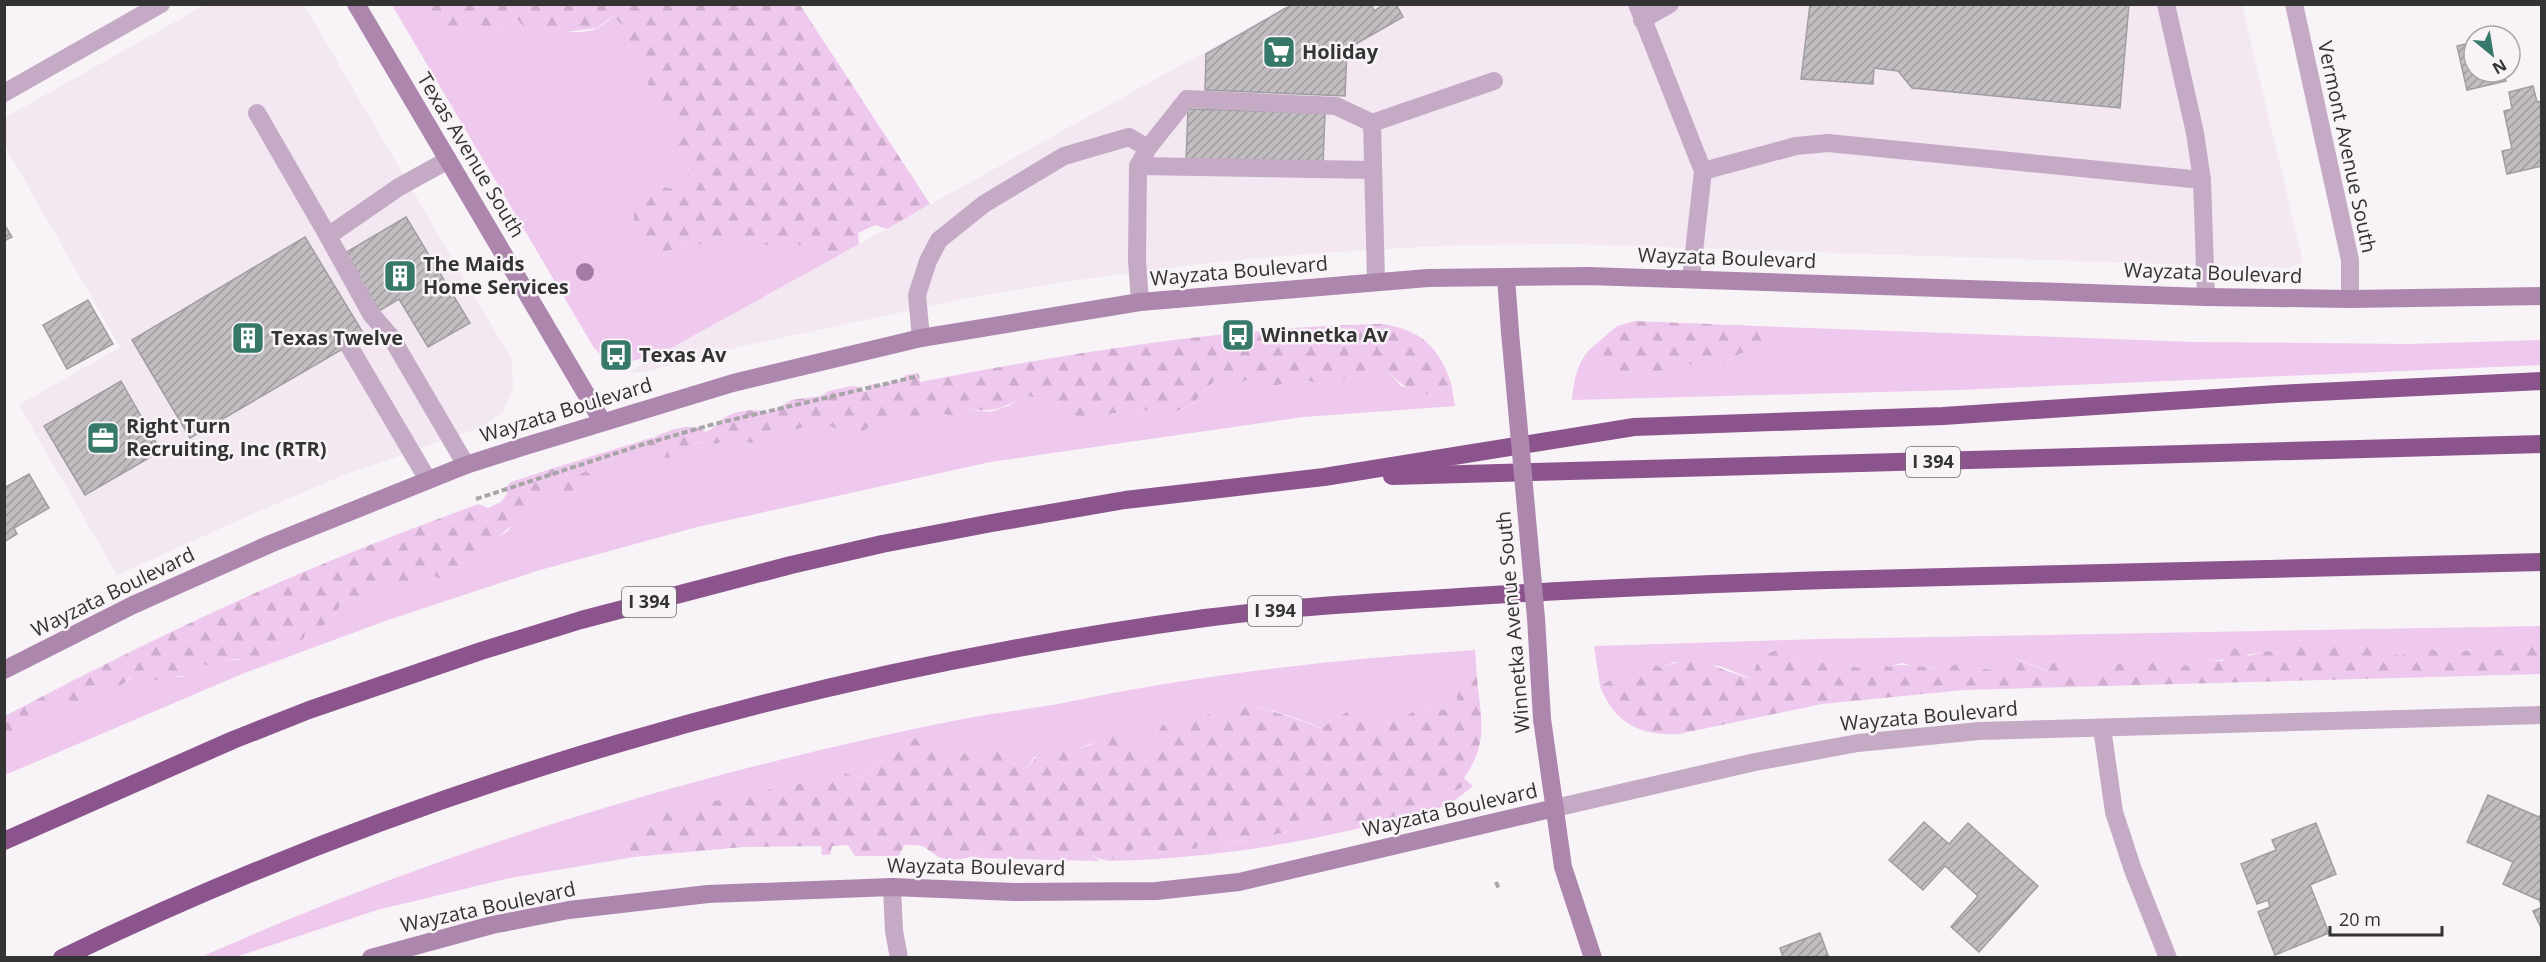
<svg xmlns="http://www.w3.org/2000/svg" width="2546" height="962" font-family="'Open Sans',sans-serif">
  <defs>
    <pattern id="forest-firs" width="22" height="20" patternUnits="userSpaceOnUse" patternTransform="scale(1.5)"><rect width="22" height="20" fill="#eec8ed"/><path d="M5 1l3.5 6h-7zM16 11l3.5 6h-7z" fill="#cdaccc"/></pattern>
    <pattern id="building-hatch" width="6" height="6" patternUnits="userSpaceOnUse" patternTransform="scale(1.5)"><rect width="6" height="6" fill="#c1bdc1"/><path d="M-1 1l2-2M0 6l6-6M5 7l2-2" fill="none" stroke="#9e9a9e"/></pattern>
  </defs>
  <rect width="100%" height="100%" fill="#f7f3f7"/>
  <g fill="#f3e8f2">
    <polygon points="205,5 304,5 512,360 513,388 503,412 481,427 344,475 264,509 117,575 19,405 120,347 5,146 4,118"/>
    <polygon points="1289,5 2242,5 2303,262 2289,268 1572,244 1457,245 1319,253 1217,262 1070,281 973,297 743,346 645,372 627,373"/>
  </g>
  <g fill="#eec8ed">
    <path d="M392,5H429L426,8L470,23L492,33L501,30L516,18C538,28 575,38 598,28C603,25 609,20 613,16L623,26L631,50L650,89L667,113L676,137L668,146L691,173L675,189L659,186L663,254L685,244L720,237L732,233L744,248L772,244L783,246L822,243L828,251L841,254L666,351L613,367L594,348Z"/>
    <path d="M1782,327L2194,342L2409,344L2541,340V365L1956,390L1572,400C1574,381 1576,365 1589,350L1596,364L1639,376L1701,362L1719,366L1739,354L1759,349L1776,341Z"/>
    <polygon points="1386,369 1401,386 1433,395 1451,383 1455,406 1303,417 990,462 697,527 540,570 385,621 242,674 5,775 4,736 20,739 37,711 47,704 68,701 93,690 116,690 133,677 187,677 199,664 219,667 226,660 238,660 276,643 294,645 306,622 331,621 343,600 359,605 385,587 399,590 427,572 445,576 453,568 475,566 493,540 508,531 514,520 533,507 544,505 555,491 570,480 565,473 554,468 654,437 649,441 683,445 709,441 716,444 724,440 754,443 770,430 789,432 806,426 830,426 844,432 872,423 893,419 923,423 940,413 960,408 990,412 1008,406 1025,395 1049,401 1080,419 1127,411 1152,410 1171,414 1192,404 1216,379 1229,385 1247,380 1261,387 1310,381 1323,385 1340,378 1364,382"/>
    <path d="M2542,626L2541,641L2519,651L2500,649L2486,656L2472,650L2442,654L2419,643L2401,656L2367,646H2326L2306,639L2291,642L2277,653C2255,649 2231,662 2207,660L2199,667L2117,664L2104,671H2048L2013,658L2003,671L1978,668L1960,663L1948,669L1933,667L1922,668L1902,663L1888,667L1860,668L1810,659L1794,664L1789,648L1752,679L1720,666L1674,662L1631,682L1614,678L1600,686L1594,646L1819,639Z"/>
    <path d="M1475,650L1477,678L1470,673L1461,675L1451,682L1462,710C1447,712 1433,706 1418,710C1411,712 1405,719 1397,721C1380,726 1365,718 1352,709L1320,728C1307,721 1251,702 1238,706C1231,708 1224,714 1218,718L1198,710L1162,725L1144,755L1129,750L1116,739C1101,741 1082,743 1072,756L1034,757L1026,770L1012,763L1005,754L992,749L972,751L957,756L915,738L899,744L891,757C872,762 872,772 855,778L835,768L824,773L812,784H781L766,791L745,783L729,798L670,810L652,825L632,828L622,838L634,857L510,878L377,910L236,957L199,958C394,871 600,803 808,753C859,741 911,729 963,719C998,712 1033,709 1068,702C1201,674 1339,659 1475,650Z"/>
    <path d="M1469,783L1473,786L1449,805L1392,821L1396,814C1416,811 1423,802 1441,795L1444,798Z"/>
    <path d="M1348,819L1373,820L1381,823C1290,846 1199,859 1105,861L1115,857H1127L1135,846H1147L1165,852L1182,848L1194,849L1206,842L1265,841L1276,834Z"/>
    <polygon points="1018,848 1057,857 1088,852 1100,861 970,858 990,850 1006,855"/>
  </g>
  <g fill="url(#forest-firs)">
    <polygon points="429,4 800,5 930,204 887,229 875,225 858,233 859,244 841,254 828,251 822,243 783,246 772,244 744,248 732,233 692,247 684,244 663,254 645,251 634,229 634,197 659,186 675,189 690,172 668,146 676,137 667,113 650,89 631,50 623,26 613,16 597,28 566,32 562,38 545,36 539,28 531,34 516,18 501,30 491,33 470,23 456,32 432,20 426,8"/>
    <polygon points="1635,321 1782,327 1776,341 1759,349 1739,354 1719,366 1701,362 1639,376 1596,364 1589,350 1617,326"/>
    <path d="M1381,324C1420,329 1439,347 1451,383L1433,395C1409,391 1402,386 1386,369L1364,382L1340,378L1323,385L1310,381L1261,387L1247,380L1229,385L1216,379L1192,404L1171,414L1152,410L1127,411L1080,419L1049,401L1025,395C998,412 992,412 960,408L954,416L940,413L923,423L893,419L873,423L863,432H844L830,426L818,434L806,426L789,432L770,430L754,443L724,440L716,444C698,438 682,446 669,458L656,456L649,448V441C660,432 695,420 705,432C715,429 716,423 724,418C735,410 759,408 770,413L791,400L821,396L829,391L851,386L860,387L864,392L869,390L870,385L879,383L881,386L894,380L901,381L906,375L918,373L920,382C1070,353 1228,327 1381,324Z"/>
    <path d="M554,468L565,473L570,480L586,471L597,480L593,492L584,496L555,491L544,505C521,510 512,529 493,540L490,553L475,566L453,568L445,576L438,578L427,572L418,587L399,590L385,587L380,601L359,605L343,600L331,621L320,627L306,622L304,638L294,645L276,643L263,657L226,660L219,667L199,664L187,677L177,676L169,682L157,679L143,688L132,677L116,690H93L81,704C64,700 51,701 37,711L36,725L29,728L20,740L5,736V716C92,670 180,626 271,586C339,556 409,530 478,504L488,508L501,502L507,494L506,487L511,482Z"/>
    <path d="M2306,639L2326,646H2367L2401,656L2419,643L2442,654L2472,650L2486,655L2500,649L2519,651L2539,640L2541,641V674L1964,690L1822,704L1679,734C1640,736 1614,723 1600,686L1614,678L1631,682L1651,662L1661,668C1698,651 1717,670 1752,679L1758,659L1774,651L1789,648L1794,664L1810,659L1860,668L1878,658L1888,667C1913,660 1935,675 1960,663L1978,668L2003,671L2012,658L2047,671L2050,664L2074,657L2080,671H2104L2117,664L2136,660L2199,667L2207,660L2223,661L2232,647L2248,656L2267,651L2277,653L2291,642Z"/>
    <path d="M1470,673L1477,678C1481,719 1489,742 1464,778L1469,783L1444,798L1441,795C1423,802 1416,811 1396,814L1391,821L1381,823L1373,820L1356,826L1348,819L1332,823L1321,830L1314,827L1276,834L1265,841L1206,842L1194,849L1182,848L1165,852L1147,846H1135L1127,857C1106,857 1108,866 1088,852L1057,857L1018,848L1006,855H995L990,850C976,856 953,864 939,857C920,846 929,845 904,845L899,856H855L848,845L832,846L830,855H822L821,846L743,847L634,857L622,838L632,828L652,825L670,810L729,798L745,783L766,791L781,784H812L824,773L835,768L856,778C872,772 872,762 891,757L899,744L915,738L957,756L972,751L992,749L1005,754L1012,763L1026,770L1044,746L1060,745L1072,756L1077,750L1097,742L1102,730H1111C1119,744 1130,750 1144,755L1162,725L1198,710L1218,718C1224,714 1231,708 1238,706C1251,702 1307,722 1320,728L1352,709C1365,718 1380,726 1397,721C1404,719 1410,712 1418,710C1433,706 1447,712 1461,710L1451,682L1461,675Z"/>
  </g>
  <g fill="url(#building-hatch)" stroke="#a19da1" stroke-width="1.5">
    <polygon points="1293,4 1371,4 1374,11 1385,4 1396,4 1403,17 1347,49 1345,96 1205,90 1206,54"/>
    <polygon points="1810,4 2129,4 2120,108 1912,88 1898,71 1874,68 1873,84 1801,79"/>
    <polygon points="2474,42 2474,72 2503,72 2506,81 2467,90 2457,46"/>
    <polygon points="2533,86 2537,102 2542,101 2542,166 2507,174 2502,151 2512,149 2504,111 2512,109 2509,92"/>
    <polygon points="1188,109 1325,113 1323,165 1186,160"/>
    <polygon points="406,217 470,323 428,347 399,299 379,311 345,253"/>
    <polygon points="4,224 12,237 4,241"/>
    <polygon points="305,237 365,336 190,438 132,340"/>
    <polygon points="88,300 113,344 67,369 43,325"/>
    <polygon points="121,381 161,451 85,495 44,426"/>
    <polygon points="29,474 49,508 14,528 17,534 4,542 4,488"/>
    <polygon points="2488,795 2539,817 2542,813 2542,905 2539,900 2503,884 2513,862 2467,842"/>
    <polygon points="1924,822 1949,844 1968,823 2038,886 1979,952 1951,927 1978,896 1945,866 1923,890 1889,860"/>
    <polygon points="2316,823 2336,874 2310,885 2329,933 2275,955 2258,912 2270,907 2268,900 2257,904 2241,864 2276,850 2272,840"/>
    <polygon points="2542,907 2542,930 2533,911"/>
    <polygon points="1820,933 1829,958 1783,958 1780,948"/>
  </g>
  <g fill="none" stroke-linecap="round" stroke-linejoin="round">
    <g stroke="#a8a5a8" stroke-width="4" stroke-dasharray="6 3" stroke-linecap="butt">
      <polyline points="476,499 641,445 714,424 919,376"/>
      <polyline points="1496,882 1499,889"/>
    </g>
    <g stroke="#c5aac5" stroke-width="18">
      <polyline points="1637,4 1703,171 1691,279"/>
      <polyline points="2166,4 2195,133 2202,180 2206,297"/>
      <polyline points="1642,20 1670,4"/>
      <polyline points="257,113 328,236"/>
      <polyline points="1148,148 1187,99 1336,106 1372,123"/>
      <polyline points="448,160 399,187 328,236 371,314 391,337 466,465"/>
      <polyline points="1138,166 1373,170"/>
      <polyline points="1703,171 1796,146 1828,143 2202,180"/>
      <polyline points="1376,281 1372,123 1494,81"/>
      <polyline points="921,338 917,295 928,261 939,240 984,204 1064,156 1129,137 1148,148 1138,166 1137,260 1140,302"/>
      <polyline points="349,346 428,480"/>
    </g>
    <g stroke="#c5aac5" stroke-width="18">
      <polyline points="2294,4 2350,260 2350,299"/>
      <polyline points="4,93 161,4"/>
      <polyline points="2102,728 2114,812 2133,870 2168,958"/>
      <polyline points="1555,808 1755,762 1858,743 1979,731 2542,715"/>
      <polyline points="892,887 894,931 899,958"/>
    </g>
    <g stroke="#ad86ad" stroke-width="18">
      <polyline points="356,4 602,421"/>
      <polyline points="1506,277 1510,332"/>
      <polyline points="4,670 133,605 270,544 466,465 519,448 733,383 921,338 1140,302 1428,278 1588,276 2206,297 2350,299 2542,296"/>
      <polyline points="1542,719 1563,867 1593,958"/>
      <polyline points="371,958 492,925 569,910 708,894 892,887 1014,892 1156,891 1239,882 1555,808"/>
    </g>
    <g stroke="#8c548c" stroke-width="18">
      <polyline points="1392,476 2542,444"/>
      <polyline points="4,841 233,740 309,710 481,651 581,620 791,565 882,544 992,523 1125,500 1324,477 1634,427 1943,416 2277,394 2542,381"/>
      <path d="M62,958C421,784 810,672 1205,618C1290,607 1375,602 1459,597C1582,589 1705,584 1828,580C2066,573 2304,567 2542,562"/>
    </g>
    <polyline stroke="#ad86ad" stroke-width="18" points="1510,332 1536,618 1542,719"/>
  </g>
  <circle fill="#a47ba5" cx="585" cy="272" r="9"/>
  <defs>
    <g id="supermarket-square" transform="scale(1.725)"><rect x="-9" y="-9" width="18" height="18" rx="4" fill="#36796a" stroke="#f7f3f7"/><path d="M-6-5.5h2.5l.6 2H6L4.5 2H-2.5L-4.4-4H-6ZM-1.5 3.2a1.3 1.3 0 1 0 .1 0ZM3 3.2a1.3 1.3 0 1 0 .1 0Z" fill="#fff"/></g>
    <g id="building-square" transform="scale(1.725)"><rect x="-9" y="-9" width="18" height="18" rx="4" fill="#36796a" stroke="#f7f3f7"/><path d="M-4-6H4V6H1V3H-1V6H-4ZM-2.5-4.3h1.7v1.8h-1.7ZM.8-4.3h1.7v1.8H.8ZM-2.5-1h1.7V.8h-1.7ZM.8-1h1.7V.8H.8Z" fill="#fff"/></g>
    <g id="bus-square" transform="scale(1.725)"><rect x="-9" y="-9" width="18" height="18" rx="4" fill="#36796a" stroke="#f7f3f7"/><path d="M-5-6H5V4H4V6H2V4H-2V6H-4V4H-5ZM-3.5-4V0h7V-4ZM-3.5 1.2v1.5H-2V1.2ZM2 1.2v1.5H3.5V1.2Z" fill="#fff"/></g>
    <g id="office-square" transform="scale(1.725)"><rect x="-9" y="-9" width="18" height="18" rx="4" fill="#36796a" stroke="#f7f3f7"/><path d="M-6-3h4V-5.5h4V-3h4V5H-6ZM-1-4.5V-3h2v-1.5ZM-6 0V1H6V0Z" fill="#fff"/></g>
  </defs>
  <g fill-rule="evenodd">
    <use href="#supermarket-square" x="1279" y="52"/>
    <use href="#building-square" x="400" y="276"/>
    <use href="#bus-square" x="1238" y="335"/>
    <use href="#building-square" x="248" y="338"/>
    <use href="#bus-square" x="616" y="355"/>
    <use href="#office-square" x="103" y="438"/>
  </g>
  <g text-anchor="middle" stroke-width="5" stroke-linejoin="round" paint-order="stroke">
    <g fill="#f7f3f7" stroke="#6e6d6e" stroke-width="1.5">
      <rect x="1906" y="447" width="54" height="30" rx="4.5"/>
      <rect x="622" y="587" width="54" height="30" rx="4.5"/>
      <rect x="1248" y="596" width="54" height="30" rx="4.5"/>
    </g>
    <g font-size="18" font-weight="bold" fill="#343334">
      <text x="1933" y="468">I 394</text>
      <text x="649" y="608">I 394</text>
      <text x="1275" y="617">I 394</text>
    </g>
    <g font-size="20" font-weight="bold" fill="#343334" stroke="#f7f3f7" text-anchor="start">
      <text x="1302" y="59">Holiday</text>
      <text x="423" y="271">The Maids<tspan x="423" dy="23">Home Services</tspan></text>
      <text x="1261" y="342">Winnetka Av</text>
      <text x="271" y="345">Texas Twelve</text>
      <text x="639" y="362">Texas Av</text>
      <text x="126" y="433">Right Turn<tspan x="126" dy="23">Recruiting, Inc (RTR)</tspan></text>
    </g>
    <g font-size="20" fill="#343334" stroke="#f7f3f7">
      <text transform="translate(2347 147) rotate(78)" y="7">Vermont Avenue South</text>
      <text transform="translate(471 155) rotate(59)" y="7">Texas Avenue South</text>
      <text transform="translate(1727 258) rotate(2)" y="7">Wayzata Boulevard</text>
      <text transform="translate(1239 271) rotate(-5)" y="7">Wayzata Boulevard</text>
      <text transform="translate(2213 273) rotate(2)" y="7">Wayzata Boulevard</text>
      <text transform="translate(566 410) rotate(-17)" y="7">Wayzata Boulevard</text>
      <text transform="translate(113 592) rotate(-26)" y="7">Wayzata Boulevard</text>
      <text transform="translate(1513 622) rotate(-95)" y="7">Winnetka Avenue South</text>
      <text transform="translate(1929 716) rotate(-5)" y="7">Wayzata Boulevard</text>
      <text transform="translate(1450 810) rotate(-13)" y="7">Wayzata Boulevard</text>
      <text transform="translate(976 867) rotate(1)" y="7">Wayzata Boulevard</text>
      <text transform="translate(488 907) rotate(-12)" y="7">Wayzata Boulevard</text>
    </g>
  </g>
  <rect width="2546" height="962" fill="none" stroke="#343334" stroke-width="12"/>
  <g transform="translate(2492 54) rotate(150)"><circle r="28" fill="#f7f3f7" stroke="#a9a6a9" stroke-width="1.5"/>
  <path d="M0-4.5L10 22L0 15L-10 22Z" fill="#36796a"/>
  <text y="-9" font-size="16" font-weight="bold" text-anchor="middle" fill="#343334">N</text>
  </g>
  <path d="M2330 926v9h112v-9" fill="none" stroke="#343334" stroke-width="3"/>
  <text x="2339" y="926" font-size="18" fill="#343334" stroke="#f7f3f7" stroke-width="4.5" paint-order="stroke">20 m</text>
</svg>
